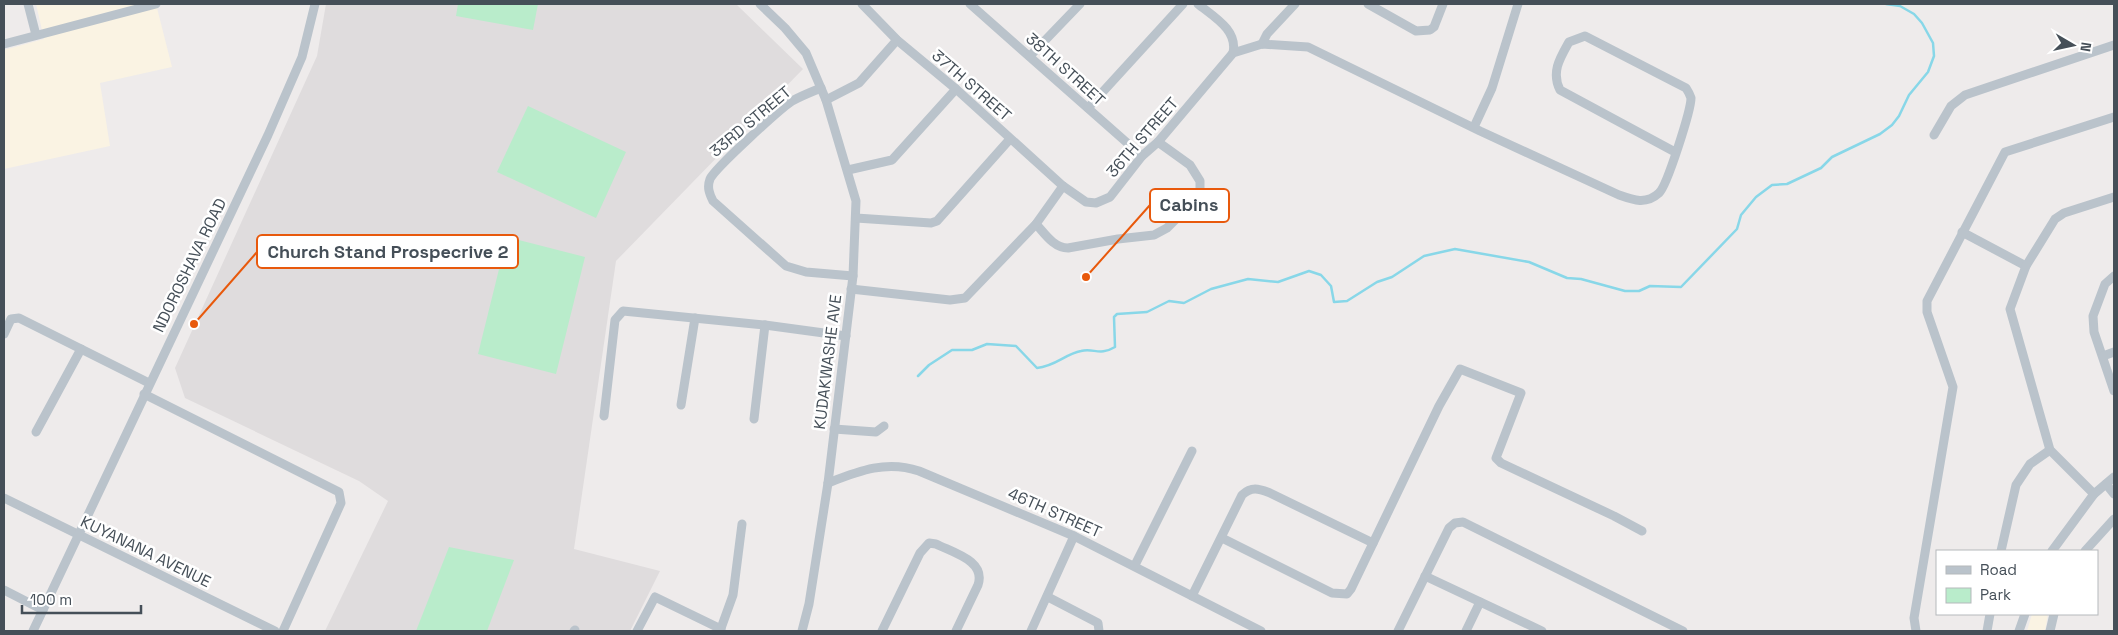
<svg xmlns="http://www.w3.org/2000/svg" width="2118" height="635" font-family="'Space Grotesk',sans-serif">
  <rect width="100%" height="100%" fill="#eeebeb"/>
  <g fill="#faf3e3">
    <polygon points="36,4 156,4 172,67 100,83 110,146 4,169 4,50 44,39"/>
    <polygon points="2032,614 2048,614 2045,631 2027,631"/>
  </g>
  <polygon fill="#dfdcdd" points="326,4 736,4 803,69 616,261 574,549 660,571 630,631 325,631 388,501 359,481 185,398 175,368 317,56"/>
  <g fill="#b9eccb">
    <polygon points="458,4 538,4 533,30 456,16"/>
    <polygon points="528,106 626,152 596,218 497,172"/>
    <polygon points="507,237 585,257 556,374 478,354"/>
    <polygon points="449,547 514,560 487,631 416,631"/>
  </g>
  <g fill="none" stroke-linecap="round" stroke-linejoin="round">
    <path stroke="#88d7e8" stroke-width="2.5" d="M918,376L929,365L952,350H972L987,344L1016,346L1037,368C1056,366 1065,354 1081,351C1094,348 1100,356 1115,347L1114,317L1117,314L1147,312L1169,301L1184,303L1211,289L1248,279L1278,282L1309,271L1321,275L1331,286L1334,302L1347,301L1377,282L1392,277L1424,256L1455,249L1529,262L1567,278L1581,279L1625,291H1639L1650,286L1681,287L1737,229L1741,215L1756,197L1772,185L1787,184L1821,168L1832,157L1880,134L1892,125L1899,116L1909,95L1928,72L1934,56L1933,43L1922,23L1914,14L1900,6L1886,4"/>
    <g stroke="#bac3cb" stroke-width="9">
      <polyline points="28,4 36,35"/>
      <polyline points="760,4 785,28 806,53 826,100 856,201 853,276 828,483 809,604 802,631"/>
      <path d="M862,4L897,40L956,89L1063,186L1086,202L1096,203L1110,197L1142,156L1158,142L1233,53L1262,44L1308,47L1480,131L1619,195C1633,200 1646,205 1659,193C1667,186 1691,110 1691,98C1690,95 1688,91 1686,88L1585,36L1569,42C1560,58 1551,72 1560,90L1675,152"/>
      <polyline points="970,4 1142,156"/>
      <path d="M1198,4C1214,17 1238,30 1233,53"/>
      <polyline points="1368,4 1416,31 1430,30 1434,27 1443,4"/>
      <polyline points="4,44 156,4"/>
      <polyline points="1262,44 1267,34 1295,4"/>
      <polyline points="1030,56 1080,4"/>
      <path d="M821,88C811,92 801,96 792,101C780,109 715,168 710,179C707,187 709,193 713,201L786,266L806,272L853,276"/>
      <polyline points="826,100 859,83 897,40"/>
      <polyline points="1088,108 1183,4"/>
      <polyline points="1474,127 1492,88 1518,4"/>
      <polyline points="1934,135 1951,106 1965,95 2114,45"/>
      <polyline points="848,170 892,160 956,89"/>
      <polyline points="856,218 931,223 937,221 1010,139"/>
      <path d="M1036,224C1045,234 1054,248 1068,248L1118,239L1154,235L1167,228L1183,212L1200,191V181L1190,165L1158,142"/>
      <polyline points="1962,232 2026,266"/>
      <polyline points="2114,276 2105,284 2093,316 2094,332 2114,391"/>
      <polyline points="851,289 950,300 965,298 1036,224 1063,186"/>
      <polyline points="4,334 11,319 19,318 149,383"/>
      <polyline points="2103,356 2114,352"/>
      <polyline points="144,394 339,492 341,503 283,631"/>
      <polyline points="681,405 695,318"/>
      <polyline points="604,416 615,320 623,311 765,325 846,336"/>
      <polyline points="754,419 765,325"/>
      <polyline points="834,429 876,432 884,426"/>
      <polyline points="36,432 81,349"/>
      <path d="M828,483C859,471 886,460 919,471L1074,536L1261,631"/>
      <polyline points="2106,484 2114,494"/>
      <polyline points="2094,494 2050,450 2010,309 2026,266 2055,219 2064,213 2114,197"/>
      <polyline points="4,498 275,631"/>
      <polyline points="1222,538 1332,593 1347,594 1351,589 1439,406 1460,369 1521,393 1496,458 1501,463 1614,516 1642,531"/>
      <polyline points="2001,551 2016,485 2030,464 2050,450"/>
      <polyline points="2052,551 2094,494 2114,477"/>
      <polyline points="2085,551 2114,519"/>
      <polyline points="1135,565 1192,451"/>
      <polyline points="1425,576 1542,631"/>
      <polyline points="4,590 43,610"/>
      <path d="M1192,596L1242,495C1252,486 1259,489 1270,493L1373,543"/>
      <polyline points="1048,597 1098,623 1099,631"/>
      <polyline points="33,631 268,135 302,57 315,4"/>
      <polyline points="574,631 575,630"/>
      <polyline points="637,631 655,597 721,629"/>
      <polyline points="720,631 733,595 742,524"/>
      <path d="M882,631L920,553L929,543L936,544C954,553 986,561 978,585L956,631"/>
      <polyline points="1031,631 1074,536"/>
      <polyline points="1398,631 1449,528 1455,523 1463,522 1683,631"/>
      <polyline points="1466,631 1480,602"/>
      <polyline points="1916,631 1914,618 1953,387 1927,312 1927,301 2005,152 2114,117"/>
      <polyline points="1987,631 1990,614"/>
      <polyline points="2019,631 2025,614"/>
      <polyline points="2050,631 2054,614"/>
    </g>
  </g>
  <g text-anchor="middle" stroke-width="5" stroke-linejoin="round" paint-order="stroke">
    <g font-size="16" fill="#454f58" stroke="#fff">
      <text transform="translate(1066 69) rotate(42)" y="6">38TH STREET</text>
      <text transform="translate(972 85) rotate(41)" y="6">37TH STREET</text>
      <text transform="translate(750 121) rotate(-40)" y="6">33RD STREET</text>
      <text transform="translate(1142 137) rotate(-49)" y="6">36TH STREET</text>
      <text transform="translate(189 265) rotate(-64)" y="6">NDOROSHAVA ROAD</text>
      <text transform="translate(827 362) rotate(-83)" y="6">KUDAKWASHE AVE</text>
      <text transform="translate(1055 512) rotate(24)" y="6">46TH STREET</text>
      <text transform="translate(146 551) rotate(26)" y="6">KUYANANA AVENUE</text>
    </g>
  </g>
  <path fill="none" stroke="#e8590c" stroke-width="2" d="M1086 277L1150 205M194 324L257 252"/>
  <g fill="#e8590c" stroke="#fff" stroke-width="2">
    <circle cx="1086" cy="277" r="5"/>
    <circle cx="194" cy="324" r="5"/>
  </g>
  <g fill="#fff" stroke="#e8590c" stroke-width="2">
    <rect x="1150" y="189" width="79" height="33" rx="5"/>
    <rect x="257" y="235" width="261" height="33" rx="5"/>
  </g>
  <g font-size="18" text-anchor="middle" font-weight="bold" fill="#454f58">
    <text x="1189" y="211">Cabins</text>
    <text x="388" y="258">Church Stand Prospecrive 2</text>
  </g>
  <rect width="2118" height="635" fill="none" stroke="#454f58" stroke-width="10"/>
  <rect x="1936" y="550" width="162" height="65" fill="#ffffff" stroke="#b5b9bc"/>
  <rect x="1946" y="566" width="25" height="8" fill="#bac3cb" stroke="#b5b9bc"/>
  <text x="1980" y="575" font-size="15" fill="#454f58">Road</text>
  <rect x="1946" y="588" width="25" height="15" fill="#b9eccb" stroke="#b5b9bc"/>
  <text x="1980" y="600" font-size="15" fill="#454f58">Park</text>
  <g transform="translate(2073 45) rotate(99)" stroke="#ffffff" stroke-width="4" paint-order="stroke">
  <path d="M0-4L9 19L0 12L-9 19Z" fill="#454f58"/>
  <text y="-8" font-size="14" font-weight="bold" text-anchor="middle" fill="#454f58">N</text>
  </g>
  <path d="M22 605v8h119v-8" fill="none" stroke="#454f58" stroke-width="2.5"/>
  <text x="30" y="605" font-size="15" fill="#454f58" stroke="#ffffff" stroke-width="4" paint-order="stroke">100 m</text>
</svg>
